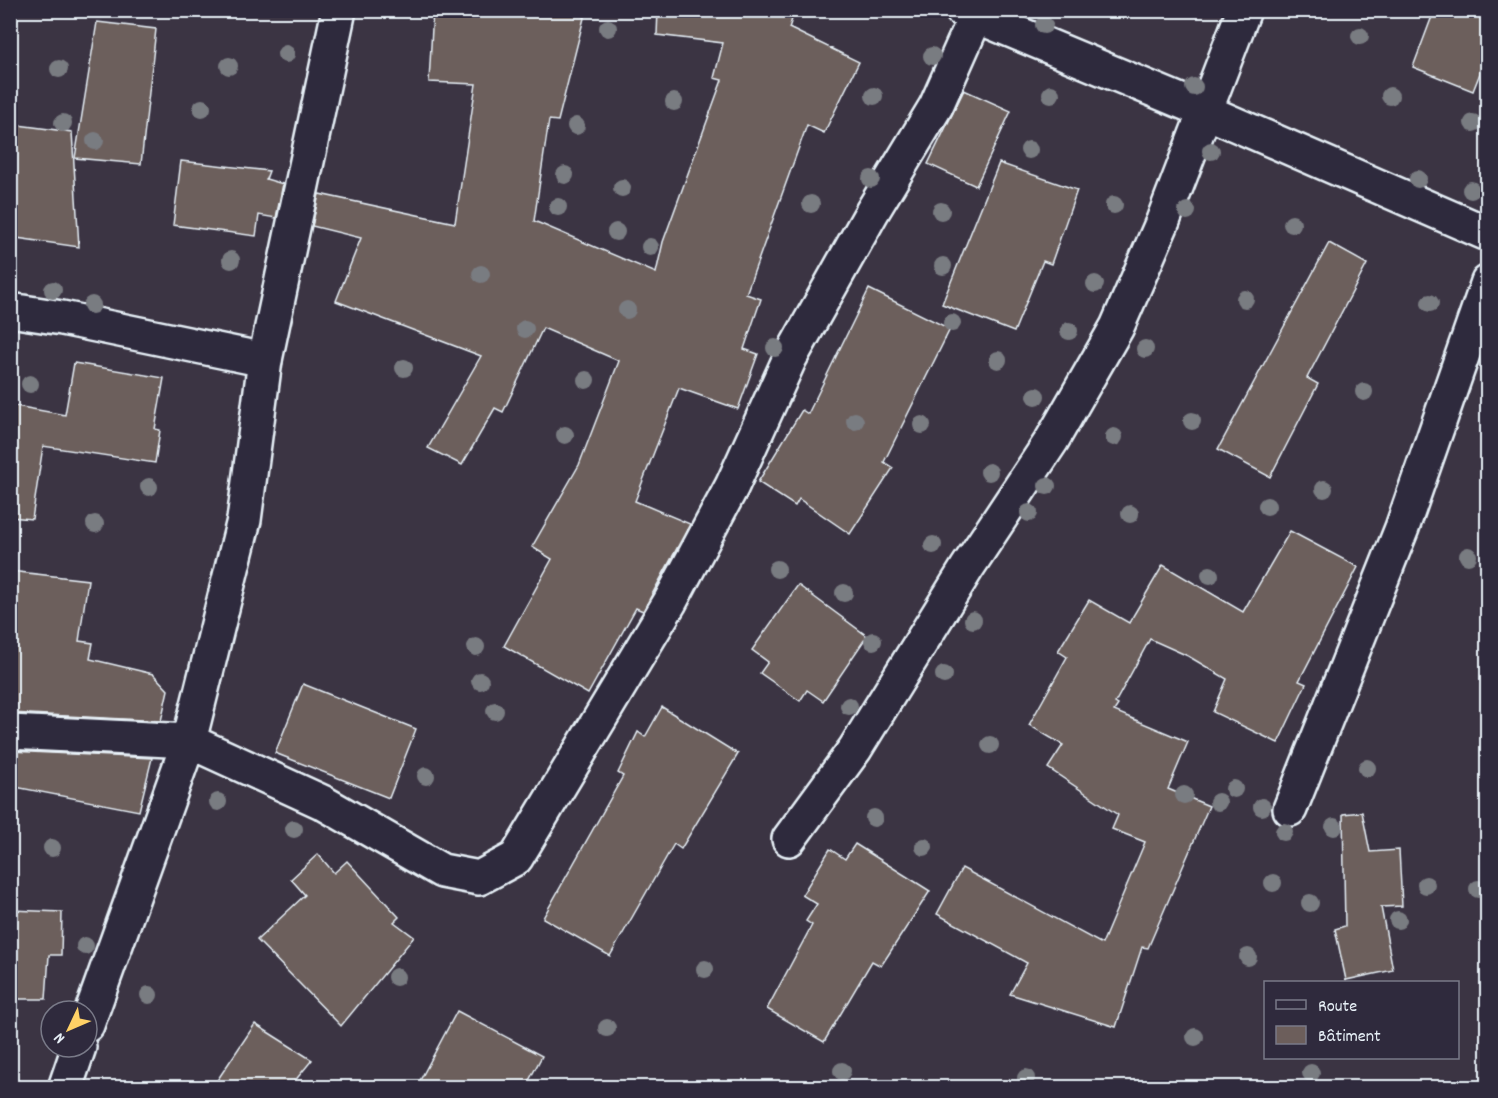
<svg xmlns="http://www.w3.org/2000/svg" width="1498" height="1098" font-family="Dekko,sans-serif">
  <rect width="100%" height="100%" fill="#3b3443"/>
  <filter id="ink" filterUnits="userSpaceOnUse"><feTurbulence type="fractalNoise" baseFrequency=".0167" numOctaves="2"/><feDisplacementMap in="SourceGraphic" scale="12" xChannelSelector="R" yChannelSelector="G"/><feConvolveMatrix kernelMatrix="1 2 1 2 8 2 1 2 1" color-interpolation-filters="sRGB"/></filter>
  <g filter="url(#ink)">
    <g fill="#6c5e5b" stroke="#e8f1f8" stroke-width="1.5">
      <polygon points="433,10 586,10 558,121 549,120 534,221 656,273 663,242 722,80 714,78 723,43 657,35 658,10 760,10 792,19 789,28 859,62 824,133 807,125 746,294 761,299 744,349 758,354 738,409 679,388 635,501 690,524 643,611 636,608 588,694 504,646 552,559 532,547 579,465 619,361 543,328 503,412 495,408 462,465 428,448 481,356 336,301 361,238 312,226 319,194 455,223 476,84 429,82"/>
      <polygon points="1445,10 1469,10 1488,17 1488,53 1473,91 1413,67 1434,11 1443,14"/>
      <polygon points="97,22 156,29 141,164 75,158"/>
      <polygon points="964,90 1011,111 976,186 928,164"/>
      <polygon points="10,124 72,132 79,247 10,237"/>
      <polygon points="181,161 269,171 266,179 283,184 276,218 259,215 256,236 173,225"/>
      <polygon points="999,163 1077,190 1051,264 1043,261 1014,332 942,304"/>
      <polygon points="1329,243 1367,264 1307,378 1318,384 1270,477 1218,449"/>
      <polygon points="869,289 950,329 884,462 893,468 850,534 799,499 795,506 758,482 802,410 808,414"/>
      <polygon points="74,363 164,378 155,429 160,430 155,463 43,446 32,519 10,517 10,405 65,415"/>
      <polygon points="1290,531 1358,567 1299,681 1306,684 1278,743 1213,712 1227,679 1188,656 1150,639 1115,703 1118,705 1114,711 1188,742 1168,789 1209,806 1148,948 1142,947 1116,1027 1010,994 1027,963 937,914 962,868 1102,944 1145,842 1112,829 1118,815 1048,768 1063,745 1029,725 1067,657 1058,651 1089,600 1129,623 1163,565 1243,612"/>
      <polygon points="10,571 88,580 79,641 93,643 90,659 153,674 168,690 161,721 10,713"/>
      <polygon points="798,585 867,636 823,701 807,690 800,701 760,673 768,662 752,650"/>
      <polygon points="303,684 416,729 389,798 275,753"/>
      <polygon points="662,707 738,754 681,849 674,844 610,956 543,918 623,776 618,773 638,732 645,737"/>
      <polygon points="10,751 152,758 139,811 10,786"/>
      <polygon points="1362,812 1370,852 1399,850 1402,906 1381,907 1393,970 1346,980 1335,929 1345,926 1343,814"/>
      <polygon points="855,844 930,891 881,966 872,961 824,1042 767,1009 812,925 806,921 817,904 802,895 830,849 845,859"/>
      <polygon points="318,854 334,873 347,861 399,917 394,922 414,937 341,1026 257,940 305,895 291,879"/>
      <polygon points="10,910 62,912 61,955 49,955 46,999 10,999"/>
      <polygon points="457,1011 542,1056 525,1088 416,1088"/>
      <polygon points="255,1024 312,1060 289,1088 212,1088"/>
    </g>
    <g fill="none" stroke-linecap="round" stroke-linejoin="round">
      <g stroke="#e8f1f8" stroke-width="38">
        <g id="minor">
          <polyline points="962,10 1207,112 1488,234"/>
          <polyline points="10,310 62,318 265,360"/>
          <polyline points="10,732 189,741 322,802 442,871 479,878 516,858 670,602 732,486 790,358 872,212 936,106 976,16"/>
          <polyline points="1290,809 1402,528 1488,282"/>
          <polyline points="789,839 855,749 967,568 1052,440 1117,327 1163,221 1244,10"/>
          <polyline points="87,1025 189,741 244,520 265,360 339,10"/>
          <polyline points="65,1088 79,1047"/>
        </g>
      </g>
      <use href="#minor" stroke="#2f2a3d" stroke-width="33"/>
    </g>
    <g fill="#797b81">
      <circle cx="1044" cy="25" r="9"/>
      <circle cx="608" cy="28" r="9"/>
      <circle cx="1360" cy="36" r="9"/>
      <circle cx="286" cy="54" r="9"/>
      <circle cx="932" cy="56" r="9"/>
      <circle cx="229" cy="66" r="9"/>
      <circle cx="59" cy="69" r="9"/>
      <circle cx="1194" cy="87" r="9"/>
      <circle cx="1051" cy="94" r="9"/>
      <circle cx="874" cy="96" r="9"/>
      <circle cx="1390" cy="96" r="9"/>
      <circle cx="674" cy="102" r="9"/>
      <circle cx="202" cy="108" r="9"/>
      <circle cx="63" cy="123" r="9"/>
      <circle cx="1473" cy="123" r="9"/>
      <circle cx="576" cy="126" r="9"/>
      <circle cx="95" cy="141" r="9"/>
      <circle cx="1029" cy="150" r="9"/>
      <circle cx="1211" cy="151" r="9"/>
      <circle cx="565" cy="175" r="9"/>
      <circle cx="871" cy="179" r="9"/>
      <circle cx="1418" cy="179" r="9"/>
      <circle cx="622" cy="188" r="9"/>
      <circle cx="1471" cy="190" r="9"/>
      <circle cx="811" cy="204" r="9"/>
      <circle cx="1114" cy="205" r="9"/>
      <circle cx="558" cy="207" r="9"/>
      <circle cx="941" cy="211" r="9"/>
      <circle cx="1187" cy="211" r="9"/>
      <circle cx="1292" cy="224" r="9"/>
      <circle cx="616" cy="232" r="9"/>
      <circle cx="650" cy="247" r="9"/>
      <circle cx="231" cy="260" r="9"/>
      <circle cx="943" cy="266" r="9"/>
      <circle cx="481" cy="274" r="9"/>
      <circle cx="1095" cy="284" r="9"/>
      <circle cx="53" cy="290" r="9"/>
      <circle cx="1245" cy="299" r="9"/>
      <circle cx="1430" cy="303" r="9"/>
      <circle cx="92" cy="305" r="9"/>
      <circle cx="627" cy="310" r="9"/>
      <circle cx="952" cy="323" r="9"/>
      <circle cx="525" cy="329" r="9"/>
      <circle cx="1069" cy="331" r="9"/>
      <circle cx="775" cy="348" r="9"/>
      <circle cx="1145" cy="349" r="9"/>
      <circle cx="998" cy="360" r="9"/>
      <circle cx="404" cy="368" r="9"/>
      <circle cx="586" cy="380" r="9"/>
      <circle cx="30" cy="384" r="9"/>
      <circle cx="1364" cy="392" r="9"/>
      <circle cx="1036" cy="396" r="9"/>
      <circle cx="855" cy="421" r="9"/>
      <circle cx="1192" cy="421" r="9"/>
      <circle cx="922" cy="425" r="9"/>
      <circle cx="565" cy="435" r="9"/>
      <circle cx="1114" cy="437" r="9"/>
      <circle cx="989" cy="472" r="9"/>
      <circle cx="1047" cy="486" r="9"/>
      <circle cx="149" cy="487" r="9"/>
      <circle cx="1324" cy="489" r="9"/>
      <circle cx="1267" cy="506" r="9"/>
      <circle cx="1029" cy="513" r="9"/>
      <circle cx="1130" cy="514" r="9"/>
      <circle cx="95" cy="524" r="9"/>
      <circle cx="933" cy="545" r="9"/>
      <circle cx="1468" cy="556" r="9"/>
      <circle cx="777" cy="569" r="9"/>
      <circle cx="1210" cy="575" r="9"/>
      <circle cx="844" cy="593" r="9"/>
      <circle cx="973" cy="620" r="9"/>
      <circle cx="873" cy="641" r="9"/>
      <circle cx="476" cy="647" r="9"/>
      <circle cx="944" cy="675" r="9"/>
      <circle cx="480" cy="681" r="9"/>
      <circle cx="849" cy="706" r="9"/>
      <circle cx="495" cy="711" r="9"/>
      <circle cx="990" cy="745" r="9"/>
      <circle cx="1367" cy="768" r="9"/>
      <circle cx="426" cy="776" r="9"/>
      <circle cx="1234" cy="789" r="9"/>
      <circle cx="1184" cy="795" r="9"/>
      <circle cx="218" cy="802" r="9"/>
      <circle cx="1218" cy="802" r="9"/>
      <circle cx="1262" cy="807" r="9"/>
      <circle cx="874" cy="818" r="9"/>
      <circle cx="1334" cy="827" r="9"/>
      <circle cx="294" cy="829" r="9"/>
      <circle cx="1284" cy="832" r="9"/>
      <circle cx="924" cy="847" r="9"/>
      <circle cx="52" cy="848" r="9"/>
      <circle cx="1273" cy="883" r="9"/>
      <circle cx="1426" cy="885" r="9"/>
      <circle cx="1478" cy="889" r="9"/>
      <circle cx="1310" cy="903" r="9"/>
      <circle cx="1398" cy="920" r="9"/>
      <circle cx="85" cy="946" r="9"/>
      <circle cx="1248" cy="957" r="9"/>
      <circle cx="705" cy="969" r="9"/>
      <circle cx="396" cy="977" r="9"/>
      <circle cx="149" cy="995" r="9"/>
      <circle cx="607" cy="1028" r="9"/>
      <circle cx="1195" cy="1037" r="9"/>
      <circle cx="842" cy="1071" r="9"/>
      <circle cx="1311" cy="1073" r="9"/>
      <circle cx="1026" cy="1078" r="9"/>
    </g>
  </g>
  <rect width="1498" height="1098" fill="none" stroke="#2f2a3d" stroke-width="36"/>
  <rect x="18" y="18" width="1462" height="1062" fill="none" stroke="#e8f1f8" stroke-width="2" filter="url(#ink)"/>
  <rect x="1264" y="981" width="195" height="78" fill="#2f2a3d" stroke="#797a88" stroke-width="1.5"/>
  <rect x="1276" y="1000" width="30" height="9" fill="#2f2a3d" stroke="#797a88" stroke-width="1.5"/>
  <text x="1318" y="1011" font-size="18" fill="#e8f1f8">Route</text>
  <rect x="1276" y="1026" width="30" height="18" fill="#6c5e5b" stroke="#797a88" stroke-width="1.5"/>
  <text x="1318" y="1041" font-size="18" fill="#e8f1f8">Bâtiment</text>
  <g transform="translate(69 1029) rotate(226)"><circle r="28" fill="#2f2a3d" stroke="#797a88" stroke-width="1.5"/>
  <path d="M0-4.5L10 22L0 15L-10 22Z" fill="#ffd166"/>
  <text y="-9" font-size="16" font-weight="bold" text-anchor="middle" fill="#e8f1f8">N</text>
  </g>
</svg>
